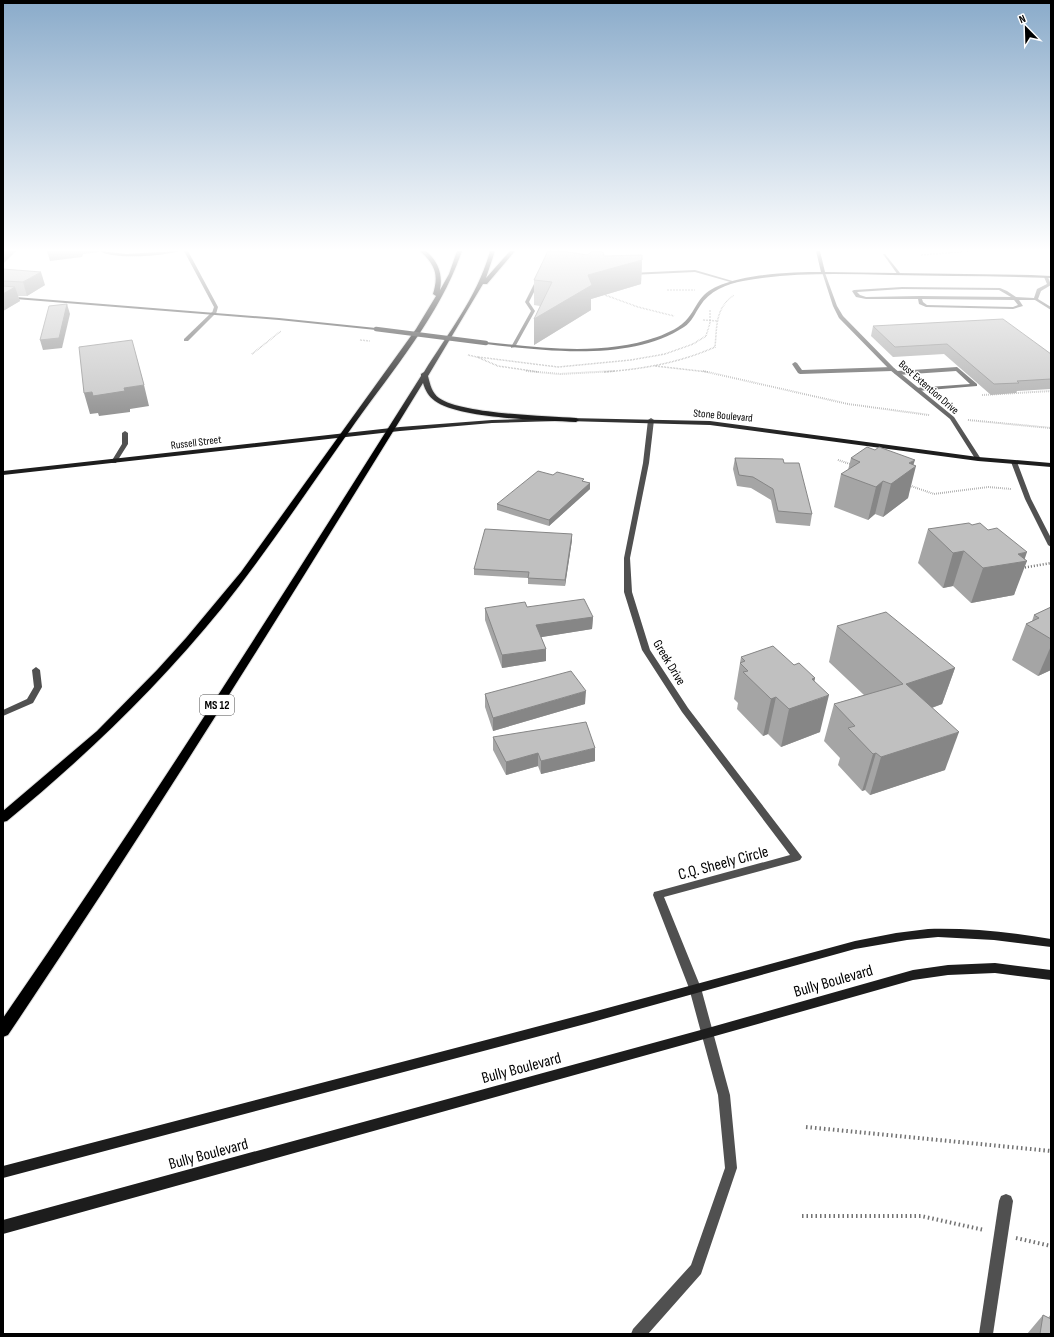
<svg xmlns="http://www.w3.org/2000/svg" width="1054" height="1337" font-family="'Sofia Sans Condensed',sans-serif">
  <rect width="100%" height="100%" fill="#fff"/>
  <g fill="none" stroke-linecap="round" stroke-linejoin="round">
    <g stroke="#dbdbdb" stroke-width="2">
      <g id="primary">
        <path d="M420,251H426C438,261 443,274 440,290L449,274L457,251H462C441,313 393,370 355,423C311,485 269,549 222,608C158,687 85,757 7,821L3,822V811L97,731L157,670L186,638L241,572L416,329L436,296L433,294C439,274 435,265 420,251Z"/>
        <path d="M490,251H495L486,278L510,251H515L487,284H483L428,376C430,384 432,393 439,398C462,414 545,416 576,418L579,420L576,422C543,420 460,419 435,401C429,397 425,390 423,383C288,602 152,821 8,1035L3,1037V1018C148,808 285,592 421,376V374L424,372C448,333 478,296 490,251Z"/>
      </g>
    </g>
    <g stroke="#727272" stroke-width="1.5" stroke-dasharray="0.5 1" stroke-linecap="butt">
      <polyline points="921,255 970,251"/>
      <polyline points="667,290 695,290"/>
      <polyline points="605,295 638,307 674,316"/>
      <polyline points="703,320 718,321"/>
      <polyline points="252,354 281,331"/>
      <polyline points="477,357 498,366 539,372"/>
      <polyline points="478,357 558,367 631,360 665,354 693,344 706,336 710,323 710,309"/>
      <polyline points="655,366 708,372"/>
      <path d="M604,372C643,369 679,363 715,347C717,327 715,308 734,295"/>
    </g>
    <g stroke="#727272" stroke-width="2" stroke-dasharray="0.5 1.5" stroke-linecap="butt">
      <polyline points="526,371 560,374 615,371"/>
      <polyline points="703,371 848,404 929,415"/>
      <polyline points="982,395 1051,391"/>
      <polyline points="968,420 1051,428"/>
      <polyline points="838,460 853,465"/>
      <polyline points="908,485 934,494 988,487 1011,489"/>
    </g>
    <polyline stroke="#727272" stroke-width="2.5" stroke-dasharray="1 2" stroke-linecap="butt" points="1022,568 1051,563"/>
    <g stroke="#727272" stroke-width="4" stroke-dasharray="1.5 3" stroke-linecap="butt">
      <polyline points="806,1127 1051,1151"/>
      <polyline points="802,1216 921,1216 984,1230"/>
      <polyline points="1016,1238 1051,1246"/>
    </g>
    <g fill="#505050" fill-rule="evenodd">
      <path d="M100,251L126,254L179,251C164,256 113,260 100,251Z"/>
      <polygon points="883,254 885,254 900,273 900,275 898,275"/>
      <path d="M1046,276L1048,277L1051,285L1041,291L1038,299L1051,307V310L1035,300H1019L1023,306L1013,309L926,307L919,304L918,299H866L856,297L852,291L854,290L902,287L1000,288L1007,291L1016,297L1034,298L1037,289L1047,284L1044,277ZM902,289L999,290L1011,297L920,296L866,297L860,295L857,292ZM922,299L1014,300L1018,305L1013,307L927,305L923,302Z"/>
      <polygon points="539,277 541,278 529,302 535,311 515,347 511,348 511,347 531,311 525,302 537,278"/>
      <polygon points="212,312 216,313 188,341 184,341 184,339"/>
      <polygon points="795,362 797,363 802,370 892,367 895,369 892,371 800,374 798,373 792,364"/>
      <polygon points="957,367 977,384 977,386 917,391 914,389 915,388 970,384 956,371 897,375 894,373 897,371"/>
      <polygon points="125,431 128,433 128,444 116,463 112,463 111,462 122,444 122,433"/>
      <polygon points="36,667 40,670 42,687 33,703 3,716 3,710 27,699 34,687 32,670"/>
      <polygon points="1006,1194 1011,1196 1013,1201 993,1334 979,1334 999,1201 1001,1196"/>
    </g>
    <g fill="#505050" fill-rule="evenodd">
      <polygon points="184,251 188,251 218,307 216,314 212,313 214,307"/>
      <polygon points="695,270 736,282 734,283 695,272 630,275 628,274 630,273"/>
      <polygon points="822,272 825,273 837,306 843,316 894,368 954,417 981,459 980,460 976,460 950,419 890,370 839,318 833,306"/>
      <polygon points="651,418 654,420 649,463 630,558 632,592 650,650 688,708 802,857 800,860 797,861 664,897 701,988 730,1095 737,1168 701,1274 648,1334 631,1334 633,1329 691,1265 725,1168 718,1095 689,988 653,895 654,892 658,891 790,855 682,712 642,650 624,592 624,558 643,463 648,420"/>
      <polygon points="1014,460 1017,462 1031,499 1051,538 1051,547 1048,545 1025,499 1011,462"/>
    </g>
    <g fill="#1d1d1d" fill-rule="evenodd">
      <path d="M816,251H820L825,272L1031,275L1051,276V278C998,276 944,276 891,275C842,274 792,272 743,281C727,284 709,291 700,306C695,313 692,322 684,327C631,362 545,351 486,344L484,343L486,342C542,348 603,356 657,337C668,333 681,327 688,318C694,311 697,302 704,295C726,274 790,272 821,272Z"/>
      <polygon points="3,296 279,318 376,328 378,329 376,330 279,320 3,298"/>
      <polygon points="553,418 555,419 555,421 492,423 400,431 3,475 3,471 400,427 492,420"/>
      <polygon points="569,418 710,421 978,457 1051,463 1051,467 978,461 710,425 567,421 567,419"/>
      <path d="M928,929C969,928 1010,932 1051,939V947L994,940L938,937L907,940L855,949L589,1023L3,1178V1166L589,1013L855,941L896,933Z"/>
      <polygon points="995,963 1051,970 1051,980 995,973 948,975 913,980 708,1038 3,1234 3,1220 708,1028 913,970 948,965"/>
    </g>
    <use href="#primary" fill="#000" fill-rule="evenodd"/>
    <g stroke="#727272" stroke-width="1.5" stroke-dasharray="0.5 1" stroke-linecap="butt">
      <polyline points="360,340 370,341"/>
      <polyline points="468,355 477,357"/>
    </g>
    <polyline stroke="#1d1d1d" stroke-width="4.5" points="376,329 486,343"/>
  </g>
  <g fill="#a5a5a5">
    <polygon points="587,255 604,256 642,260 641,284 591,299 591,310 534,345 534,319 540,306 534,305 534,280"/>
    <polygon points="3,269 45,285 27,296 18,296 20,301 3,311"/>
    <polygon points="873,326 1051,354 1051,389 1017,391 1016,393 991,395 944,354 893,357 871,336"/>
    <polygon points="735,458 812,514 810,526 776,523 771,500 751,488 737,486 733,469"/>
    <polygon points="851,458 913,465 908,498 883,517 875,514 868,520 834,507 841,474 848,470"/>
    <polygon points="553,475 590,483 590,489 549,526 497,510 497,504"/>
    <polygon points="972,525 1025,559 1014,595 971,603 953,586 943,588 918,563 928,529"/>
    <polygon points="572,534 572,540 565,586 528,584 528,578 474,575 474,569"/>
    <polygon points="527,607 593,617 592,629 541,637 546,649 546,661 502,668 485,620 485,608"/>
    <polygon points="1051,607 1051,670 1038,676 1012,660 1026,624 1032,621 1034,615"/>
    <polygon points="837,626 955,668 942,704 932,708 945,770 870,795 865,790 862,791 838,765 840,758 824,741 834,704 864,695 829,662"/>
    <polygon points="741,657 794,665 815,678 814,681 820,732 781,747 768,734 763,736 737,709 738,703 734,699"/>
    <polygon points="485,694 585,704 493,731 485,707"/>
    <polygon points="493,737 595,761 541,774 538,766 506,775 493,750"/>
    <polygon points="1051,1314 1051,1334 1027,1334 1043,1315 1048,1318"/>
  </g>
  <g fill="#868686">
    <polygon points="3,251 16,251 3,264"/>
    <polygon points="47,251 99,251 99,252 83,254 82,257 50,261"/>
    <polygon points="642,260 641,284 591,299 591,310 534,345 534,319 588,275"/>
    <polygon points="41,272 45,285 27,296 23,282"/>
    <polygon points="15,287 20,301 3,311 3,294"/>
    <polygon points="67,304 70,314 62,348 43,350 40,340"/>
    <polygon points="144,385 149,406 130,409 130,412 99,416 98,413 90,414 84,393"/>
    <polygon points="915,460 912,469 916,466 908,498 883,517 891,484 909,463"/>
    <polygon points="883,481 875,514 868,520 876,487"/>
    <polygon points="590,483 590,489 549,526 549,520"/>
    <polygon points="572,534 572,540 565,586 565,580"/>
    <polygon points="964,551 953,586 943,588 953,553"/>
    <polygon points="1027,552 1024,561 1027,561 1014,595 971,603 983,568 1018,554"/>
    <polygon points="593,617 592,629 536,638 536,625"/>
    <polygon points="1051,646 1051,670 1038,676"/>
    <polygon points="546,649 546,661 502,668 502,655"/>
    <polygon points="955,668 942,704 894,721 906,684"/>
    <polygon points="815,678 810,702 829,695 820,732 781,747 789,709 812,679"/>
    <polygon points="586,691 585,704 493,731 493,718"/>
    <polygon points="776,697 768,734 763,736 771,699"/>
    <polygon points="959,732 945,770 870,795 881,757"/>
    <polygon points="595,748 595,761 541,774 541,761"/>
    <polygon points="538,753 538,766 506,775 506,762"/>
    <polygon points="876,753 865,790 862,791 873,754"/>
  </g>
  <g fill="#c0c0c0" stroke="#868686">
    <polygon points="548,251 563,251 587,255 593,251 603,252 604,256 642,255 642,260 588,275 592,285 534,319 552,282 534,280"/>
    <polygon points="3,269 41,272 23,282 3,281"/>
    <polygon points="3,286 15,287 3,294"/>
    <polygon points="67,304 59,338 40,340 49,306"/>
    <polygon points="1003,319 1051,354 1051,379 1017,381 1019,383 994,384 947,344 895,347 873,326"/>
    <polygon points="132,340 144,385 124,388 125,391 93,396 92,392 84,393 79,347"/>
    <polygon points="867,447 875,450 879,447 915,460 909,463 916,466 891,484 883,481 876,487 841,474 860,462 851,458"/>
    <polygon points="735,458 783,459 784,463 799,463 812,514 778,511 773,489 753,477 739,475"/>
    <polygon points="538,471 553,475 557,472 584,479 582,481 590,483 549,520 497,504"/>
    <polygon points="969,523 972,525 980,523 988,530 997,528 1027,552 1018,554 1027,561 983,568 964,551 953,553 928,529"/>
    <polygon points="485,529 572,534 565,580 528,578 529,572 474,569"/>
    <polygon points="584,599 593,617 536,625 546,649 502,655 485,608 525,602 527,607"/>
    <polygon points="1051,607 1051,639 1026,624 1039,618 1034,615"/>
    <polygon points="886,612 955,668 906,684 959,732 881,757 876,753 873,754 848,728 855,726 834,704 903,684 837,626"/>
    <polygon points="773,646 794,665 799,663 815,678 812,679 829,695 789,709 776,697 771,699 743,672 748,671 740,663 745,661 741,657"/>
    <polygon points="571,671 586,691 493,718 485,694"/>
    <polygon points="586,722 595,748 541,761 538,753 506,762 493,737"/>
    <polygon points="1043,1315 1051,1319 1051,1334 1040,1334"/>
  </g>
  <linearGradient id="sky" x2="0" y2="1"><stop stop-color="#8aabca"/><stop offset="0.57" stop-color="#fff"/><stop offset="1" stop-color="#fff" stop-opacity="0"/></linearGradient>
  <rect width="1054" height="439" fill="url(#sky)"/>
  <g text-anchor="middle" stroke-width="3" stroke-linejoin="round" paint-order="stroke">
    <g font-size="11" fill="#000" stroke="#fff">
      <text transform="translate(929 387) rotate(41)" y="4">Bost Extention Drive</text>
      <text transform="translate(723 415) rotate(5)" y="4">Stone Boulevard</text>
      <text transform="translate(196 442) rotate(-7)" y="4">Russell Street</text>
    </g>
    <rect fill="#fff" stroke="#4c4c4c" stroke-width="1" x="200" y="695" width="34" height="20" rx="3"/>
    <g font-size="12" font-weight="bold" fill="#000">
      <text x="217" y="709">MS 12</text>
    </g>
    <g font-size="13" fill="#000" stroke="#fff">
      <text transform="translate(670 662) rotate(59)" y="5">Greek Drive</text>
    </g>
    <g font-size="16" fill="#000" stroke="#fff">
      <text transform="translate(723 862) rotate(-15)" y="6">C.Q. Sheely Circle</text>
      <text transform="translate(833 980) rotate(-16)" y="6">Bully Boulevard</text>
      <text transform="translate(521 1067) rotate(-15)" y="6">Bully Boulevard</text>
      <text transform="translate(208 1153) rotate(-15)" y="6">Bully Boulevard</text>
    </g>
  </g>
  <rect width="1054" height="1337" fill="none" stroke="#000000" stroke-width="8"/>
  <g transform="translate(1026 28) rotate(337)" stroke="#ffffff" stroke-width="3" paint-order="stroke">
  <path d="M0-3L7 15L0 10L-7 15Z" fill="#000000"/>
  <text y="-6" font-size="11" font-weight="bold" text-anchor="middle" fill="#000000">N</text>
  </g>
</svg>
